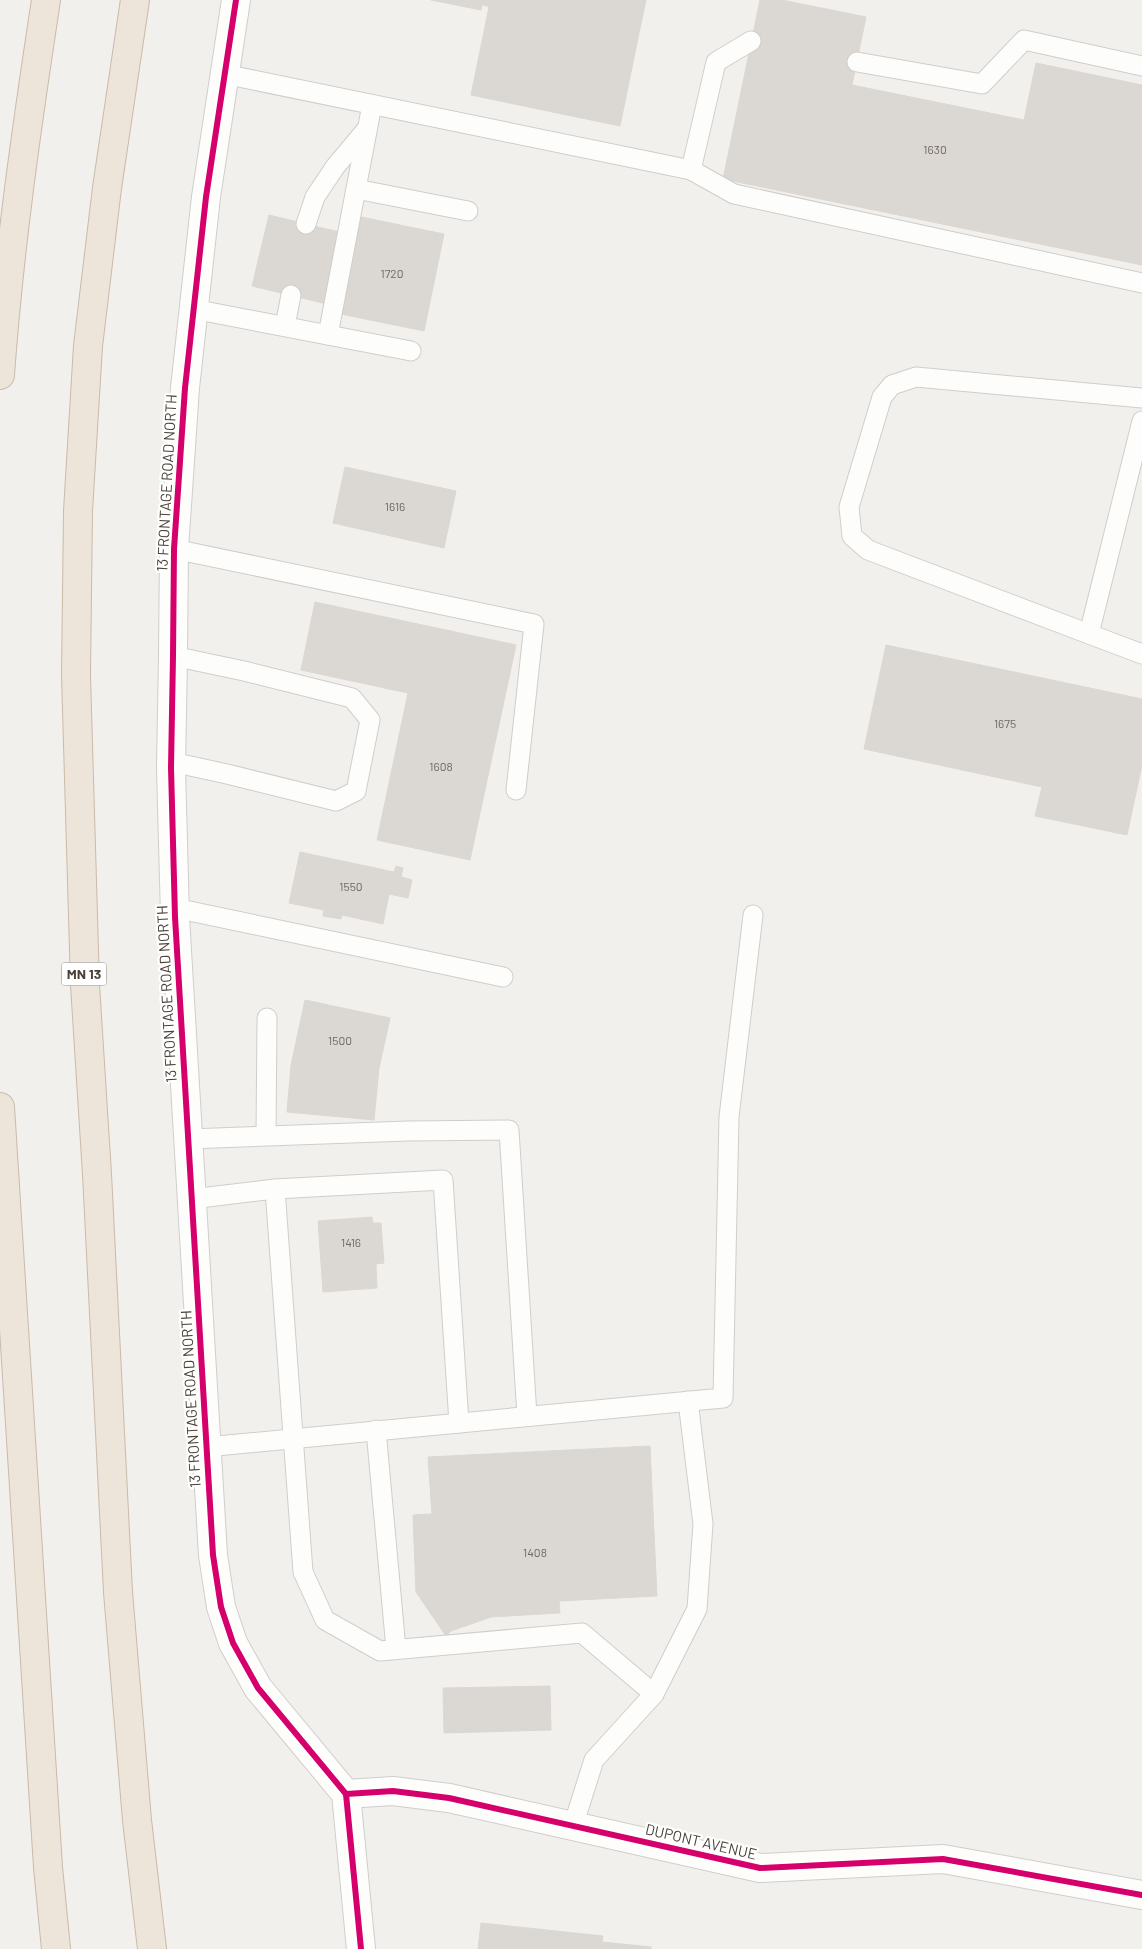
<svg xmlns="http://www.w3.org/2000/svg" width="1142" height="1949" font-family="Barlow,sans-serif">
  <rect width="100%" height="100%" fill="#f2f0ed"/>
  <g fill="#dbd7d3" stroke="#dbd7d3">
    <polygon points="431,0 646,0 638,38 482,5 481,10"/>
    <polygon points="760,0 782,0 866,17 852,85 1024,120 1036,63 1142,85 1142,265 723,179"/>
    <polygon points="489,7 638,38 620,126 471,95"/>
    <polygon points="269,215 343,233 327,304 252,286"/>
    <polygon points="361,217 444,234 424,331 341,314"/>
    <polygon points="345,467 456,491 444,548 333,523"/>
    <polygon points="315,602 516,645 470,860 377,840 408,693 301,670"/>
    <polygon points="886,645 1142,699 1142,765 1127,835 1035,816 1042,787 864,749"/>
    <polygon points="300,852 394,872 396,866 403,868 401,877 412,880 408,898 389,894 383,924 342,915 341,919 323,916 324,910 289,903"/>
    <polygon points="305,1000 390,1018 379,1068 374,1120 287,1112 291,1065"/>
    <polygon points="372,1217 373,1223 381,1223 384,1263 376,1264 377,1288 323,1292 318,1221"/>
    <polygon points="650,1446 657,1596 559,1601 560,1613 491,1617 451,1631 446,1636 416,1592 413,1515 432,1514 428,1457"/>
    <polygon points="550,1686 551,1730 444,1733 443,1688"/>
    <polygon points="481,1923 603,1936 602,1942 651,1947 651,1949 478,1949"/>
  </g>
  <g fill="none" stroke-linecap="round" stroke-linejoin="round">
    <g stroke="#d0ceca" stroke-width="21">
      <g id="lane">
        <polyline points="857,62 982,84 1024,40 1142,66"/>
        <polyline points="224,74 691,170 734,194 1142,283"/>
        <polyline points="691,170 716,62 751,41"/>
        <polyline points="356,189 468,211"/>
        <polyline points="306,224 315,197 335,167 366,130"/>
        <polyline points="193,309 411,351"/>
        <polyline points="285,326 291,295"/>
        <polyline points="328,335 372,105"/>
        <polyline points="1142,421 1089,634 1142,654"/>
        <polyline points="174,549 534,624 516,790"/>
        <polyline points="1089,634 868,550 852,536 849,507 882,397 892,385 916,377 1142,398"/>
        <polyline points="172,762 227,774 336,801 356,791 370,720 352,698 244,671 173,656"/>
        <polyline points="175,908 503,977"/>
        <polyline points="266,1135 267,1018"/>
        <polyline points="188,1139 408,1131 509,1130 527,1416"/>
        <polyline points="275,1189 443,1180 459,1423"/>
        <polyline points="191,1199 275,1189 303,1572 325,1620 380,1651 582,1633 654,1694"/>
        <polyline points="376,1430 396,1649"/>
        <polyline points="206,1447 723,1398 729,1117 753,915"/>
        <polyline points="573,1826 594,1760 654,1694 697,1609 703,1524 688,1401"/>
      </g>
    </g>
    <g stroke="#d0ceca" stroke-width="30">
      <g id="street">
        <polyline points="236,0 206,197 185,388 174,549 173,656 171,768 175,917 213,1555 221,1607 233,1643 258,1688 346,1794 361,1949"/>
        <polyline points="346,1794 393,1791 449,1798 760,1868 943,1859 1142,1895"/>
      </g>
    </g>
    <g stroke="#cbbaa7" stroke-width="30">
      <g id="highway">
        <polyline points="135,0 107,188 88,346 78,511 76,675 85,985 97,1174 118,1592 137,1820 152,1949"/>
        <path d="M0,375C9,249 27,125 46,0"/>
        <polyline points="0,1107 48,1867 56,1949"/>
      </g>
    </g>
    <use href="#lane" stroke="#fdfdfc" stroke-width="19"/>
    <use href="#street" stroke="#fdfdfc" stroke-width="28"/>
    <use href="#highway" stroke="#ede5da" stroke-width="28"/>
    <g stroke="#fff" stroke-width="9">
      <g id="cycleway">
        <polyline points="236,0 206,197 185,388 174,549 173,656 171,768 175,917 213,1555 221,1607 233,1643 258,1688 346,1794 361,1949"/>
        <polyline points="346,1794 393,1791 449,1798 760,1868 943,1859 1142,1895"/>
      </g>
    </g>
    <use href="#cycleway" stroke="#d6006c" stroke-width="6"/>
  </g>
  <g text-anchor="middle" stroke-width="4.5" stroke-linejoin="round" paint-order="stroke">
    <g font-size="12" fill="#706860">
      <text x="935" y="154">1630</text>
      <text x="392" y="278">1720</text>
      <text x="395" y="511">1616</text>
      <text x="1005" y="728">1675</text>
      <text x="441" y="771">1608</text>
      <text x="351" y="891">1550</text>
      <text x="340" y="1045">1500</text>
      <text x="351" y="1247">1416</text>
      <text x="535" y="1557">1408</text>
    </g>
    <rect fill="#fff" stroke="#807a73" stroke-width="1" x="61.5" y="962.5" width="45" height="23" rx="4"/>
    <g font-size="14" font-weight="bold" fill="#4a4137">
      <text x="84" y="979">MN 13</text>
    </g>
    <g font-size="15" fill="#4a4137" stroke="#fff">
      <text transform="translate(167 483) rotate(-87)" y="5">13 FRONTAGE ROAD NORTH</text>
      <text transform="translate(167 994) rotate(-93)" y="5">13 FRONTAGE ROAD NORTH</text>
      <text transform="translate(191 1399) rotate(-93)" y="5">13 FRONTAGE ROAD NORTH</text>
      <text transform="translate(701 1842) rotate(13)" y="5">DUPONT AVENUE</text>
    </g>
  </g>
</svg>
